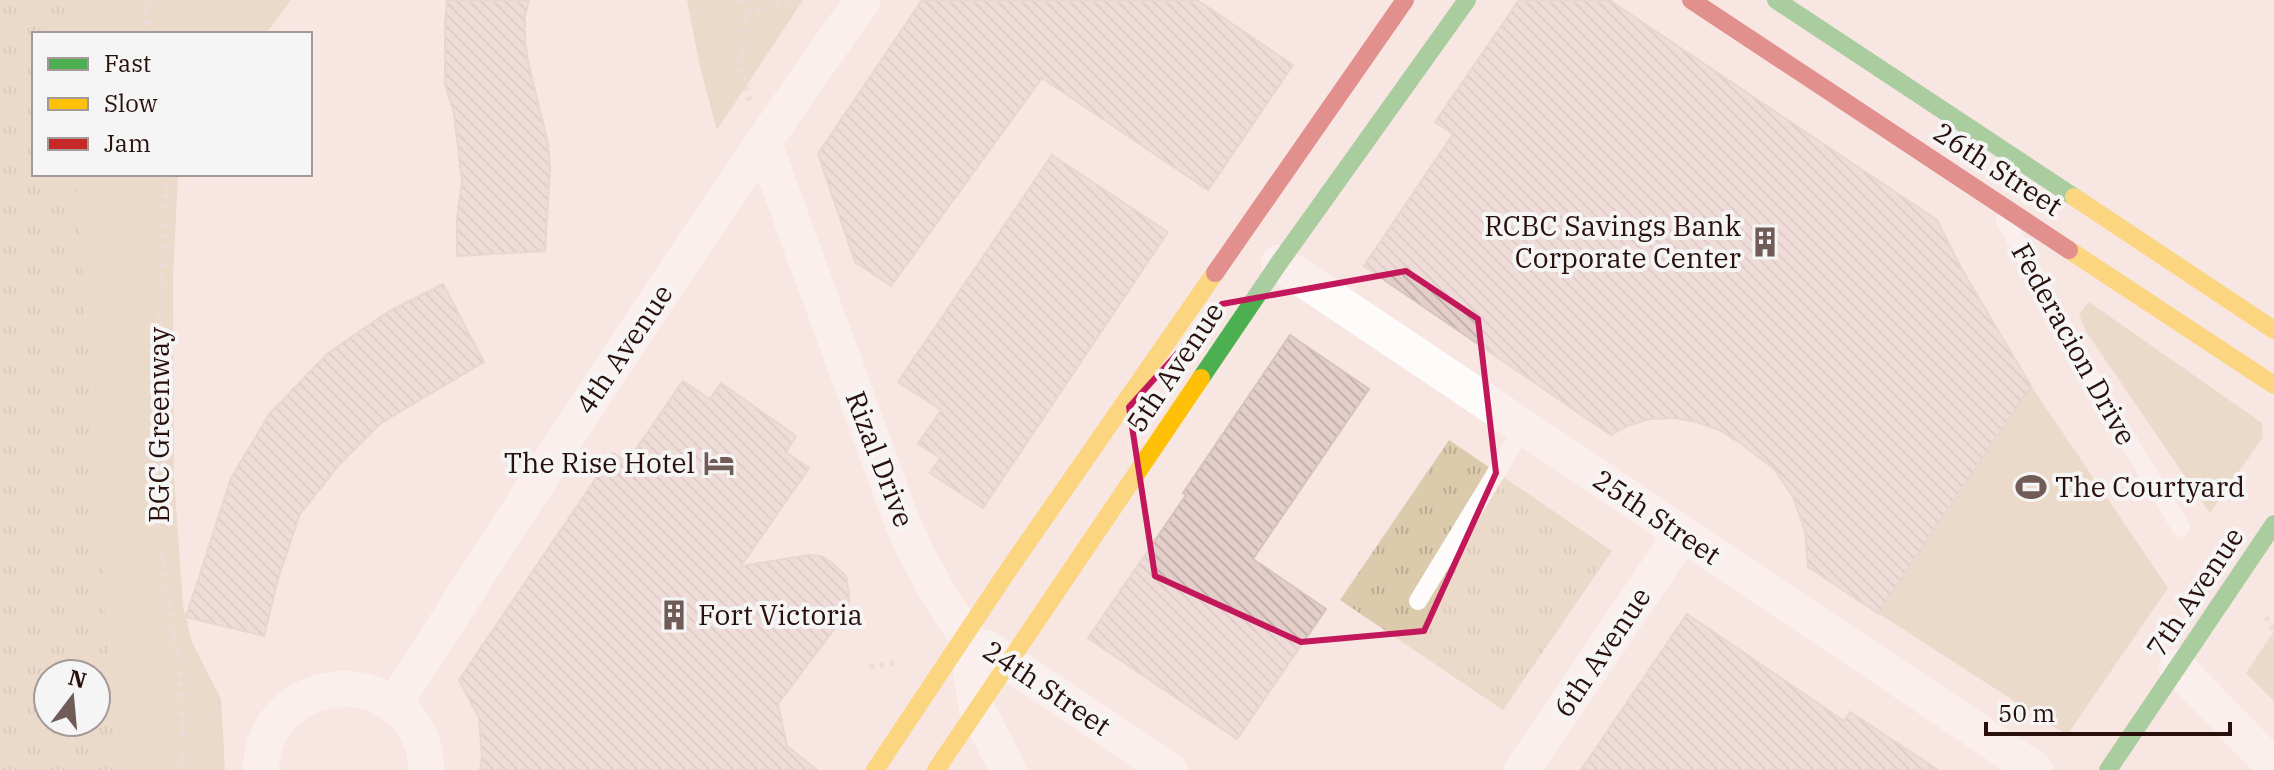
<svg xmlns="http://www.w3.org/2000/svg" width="2274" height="770" font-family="'IBM Plex Serif',serif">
  <defs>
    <pattern id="grass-tufts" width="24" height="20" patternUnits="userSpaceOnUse" patternTransform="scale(2)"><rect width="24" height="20" fill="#dccaac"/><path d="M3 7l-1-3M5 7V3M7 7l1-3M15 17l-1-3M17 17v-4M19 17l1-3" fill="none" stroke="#bdac93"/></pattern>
    <pattern id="building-back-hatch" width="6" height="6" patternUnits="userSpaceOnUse" patternTransform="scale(2)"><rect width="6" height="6" fill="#e4ceca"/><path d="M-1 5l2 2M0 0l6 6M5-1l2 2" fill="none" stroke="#c4b0ac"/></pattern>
  </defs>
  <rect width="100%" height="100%" fill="#f7e6e2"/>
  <g fill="url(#grass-tufts)" fill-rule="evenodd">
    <path d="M0,0H64L67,34H34V174H76L117,770H0ZM48,674H96V722H48Z"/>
    <polygon points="1449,440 1612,551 1503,710 1340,600"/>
  </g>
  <g fill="#dccaac">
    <polygon points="64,0 291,0 266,34 67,34"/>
    <polygon points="687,0 803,0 717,130 700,67"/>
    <polygon points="76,174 178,174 173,278 174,477 183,605 192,642 221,699 225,770 117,770"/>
    <polygon points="2089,302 2262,423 2263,437 2210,513 2087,333 2079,314"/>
    <polygon points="2031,386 2168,588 2067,735 1878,613"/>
    <polygon points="2274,631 2274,701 2246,673"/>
  </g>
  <g fill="url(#building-back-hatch)" stroke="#d7c2be" stroke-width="2">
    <polygon points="447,0 529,0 525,17 525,42 528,62 548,143 550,168 545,251 457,256 457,217 462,182 454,113 445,84 445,23"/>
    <polygon points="922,0 1197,0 1293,65 1208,190 1042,78 891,286 855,262 818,154"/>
    <polygon points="1519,0 1609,0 1937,220 1961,268 2031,386 1878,613 1808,567 1805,531 1793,497 1774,469 1743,445 1721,431 1697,422 1675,418 1649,419 1625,427 1611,435 1364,266 1453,134 1435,122"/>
    <polygon points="1052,155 1168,232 983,508 930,473 940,458 918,444 941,410 898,382"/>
    <polygon points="443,284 484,362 381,423 339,465 300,514 279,576 264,636 186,617 231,478 270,413 327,354 389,311"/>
    <polygon points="1290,335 1369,389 1253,559 1326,609 1237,739 1088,638 1186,495 1183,493"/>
    <polygon points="683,381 710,399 721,383 796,436 786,452 809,468 741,566 809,555 821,556 831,562 846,576 849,593 848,611 778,704 787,746 817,770 480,770 482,757 479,718 459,680 613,453 627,462"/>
    <polygon points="1687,614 1844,721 1850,712 1938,770 1581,770"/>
  </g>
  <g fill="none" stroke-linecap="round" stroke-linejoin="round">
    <g stroke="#d8d2d0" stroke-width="5" stroke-dasharray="4 6" stroke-linecap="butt">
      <polyline points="144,0 148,34"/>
      <polyline points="740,0 746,13 744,41 739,62 750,102"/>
      <polyline points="746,13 796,0"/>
      <polyline points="167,174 155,397 155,507 180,673 184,770"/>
      <polyline points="2266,617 2274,631"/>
      <polyline points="870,667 900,662"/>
    </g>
    <g stroke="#fefbfb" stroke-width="18">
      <polyline points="2005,220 2096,387 2181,528"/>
      <polyline points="1418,601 1524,427"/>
    </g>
    <g stroke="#fefbfb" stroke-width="36">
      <polyline points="763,141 900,516 916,553 942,600 965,634 977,709 1008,770"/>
      <polyline points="1279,263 2035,770"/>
      <polyline points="987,648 1169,770"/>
      <polyline points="2177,667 2274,767"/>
      <path d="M394,705C546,467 699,230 863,0"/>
      <path d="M261,770C262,677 395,658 423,746C425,753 425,762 427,770"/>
      <polyline points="1522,770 1682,534"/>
    </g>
    <g stroke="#4caf50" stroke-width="18">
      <polyline points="1776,0 2074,197"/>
      <polyline points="1201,378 1279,263 1467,0"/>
      <polyline points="2108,770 2274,524"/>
    </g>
    <g stroke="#ffc107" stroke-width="18">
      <polyline points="2074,197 2274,330"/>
      <polyline points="2069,250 2274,385"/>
      <polyline points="875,770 1009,569 1215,273"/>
      <polyline points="936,770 1201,378"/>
    </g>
    <g stroke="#c62828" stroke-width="18">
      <polyline points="1691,0 2069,250"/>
      <polyline points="1215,273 1405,0"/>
    </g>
  </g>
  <path d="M0 0H2274V770H0ZM1406,271L1478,319L1496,473L1424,631L1301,642L1155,576L1129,407L1222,304Z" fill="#f7e6e2" fill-opacity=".55" fill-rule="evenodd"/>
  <path fill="none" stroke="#c2185b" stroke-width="6" stroke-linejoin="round" d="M1406,271L1478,319L1496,473L1424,631L1301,642L1155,576L1129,407L1222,304Z"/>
  <defs>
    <g id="building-bare" transform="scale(2.4)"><path d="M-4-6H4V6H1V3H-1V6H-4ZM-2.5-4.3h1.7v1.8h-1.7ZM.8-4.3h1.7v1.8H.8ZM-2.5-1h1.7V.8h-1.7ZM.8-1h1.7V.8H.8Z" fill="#715b57" stroke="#f5f5f5" stroke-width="2.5" paint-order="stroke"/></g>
    <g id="hotel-bare" transform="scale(2.4)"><path d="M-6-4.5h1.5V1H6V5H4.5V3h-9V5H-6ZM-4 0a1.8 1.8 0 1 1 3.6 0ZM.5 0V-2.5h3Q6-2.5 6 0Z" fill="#715b57" stroke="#f5f5f5" stroke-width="2.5" paint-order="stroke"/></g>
    <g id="stadium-bare" transform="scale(2.4)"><path d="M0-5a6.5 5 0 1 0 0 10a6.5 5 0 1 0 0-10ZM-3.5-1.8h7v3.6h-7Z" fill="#715b57" stroke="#f5f5f5" stroke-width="2.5" paint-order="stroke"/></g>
  </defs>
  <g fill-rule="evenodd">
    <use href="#building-bare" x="1765" y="242"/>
    <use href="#hotel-bare" x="719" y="463"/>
    <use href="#stadium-bare" x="2031" y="487"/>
    <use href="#building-bare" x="674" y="615"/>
  </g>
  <g text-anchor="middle" stroke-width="8" stroke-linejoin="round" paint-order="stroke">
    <g font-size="28" fill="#29100c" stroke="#f5f5f5">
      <text transform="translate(1998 169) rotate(33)" y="10">26th Street</text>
      <text transform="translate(2074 344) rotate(61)" y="10">Federacion Drive</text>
      <text transform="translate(624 349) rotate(-56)" y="10">4th Avenue</text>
      <text transform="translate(1175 367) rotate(-56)" y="10">5th Avenue</text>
      <text transform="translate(159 425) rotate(-90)" y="10">BGC Greenway</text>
      <text transform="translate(880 459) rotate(69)" y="10">Rizal Drive</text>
      <text transform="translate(1657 517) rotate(34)" y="10">25th Street</text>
      <text transform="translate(2195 592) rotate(-56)" y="10">7th Avenue</text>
      <text transform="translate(1602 652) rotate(-56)" y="10">6th Avenue</text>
      <text transform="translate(1047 688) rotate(34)" y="10">24th Street</text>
    </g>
    <g font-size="28" fill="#29100c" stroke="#f5f5f5" text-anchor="end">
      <text x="1741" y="236">RCBC Savings Bank<tspan x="1741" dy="32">Corporate Center</tspan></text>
      <text x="695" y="473">The Rise Hotel</text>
      <text x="2055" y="497" text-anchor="start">The Courtyard</text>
      <text x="698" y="625" text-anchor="start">Fort Victoria</text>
    </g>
  </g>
  <rect x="32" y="32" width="280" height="144" fill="#f5f5f5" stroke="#a39998" stroke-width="2"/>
  <rect x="48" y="58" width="40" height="12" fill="#4caf50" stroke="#a39998" stroke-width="2"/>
  <text x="104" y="72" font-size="24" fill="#29100c">Fast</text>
  <rect x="48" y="98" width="40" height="12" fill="#ffc107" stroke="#a39998" stroke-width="2"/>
  <text x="104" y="112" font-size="24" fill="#29100c">Slow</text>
  <rect x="48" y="138" width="40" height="12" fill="#c62828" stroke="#a39998" stroke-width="2"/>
  <text x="104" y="152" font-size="24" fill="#29100c">Jam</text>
  <g transform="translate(72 698) rotate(16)"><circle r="38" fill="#f5f5f5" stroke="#a39998" stroke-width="2"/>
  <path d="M0-6L14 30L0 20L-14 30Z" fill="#715b57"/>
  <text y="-12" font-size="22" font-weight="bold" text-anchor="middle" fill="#29100c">N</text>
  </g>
  <path d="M1986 722v12h244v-12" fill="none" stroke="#29100c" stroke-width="4"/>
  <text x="1998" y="722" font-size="24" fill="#29100c" stroke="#f5f5f5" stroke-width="6" paint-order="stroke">50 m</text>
</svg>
